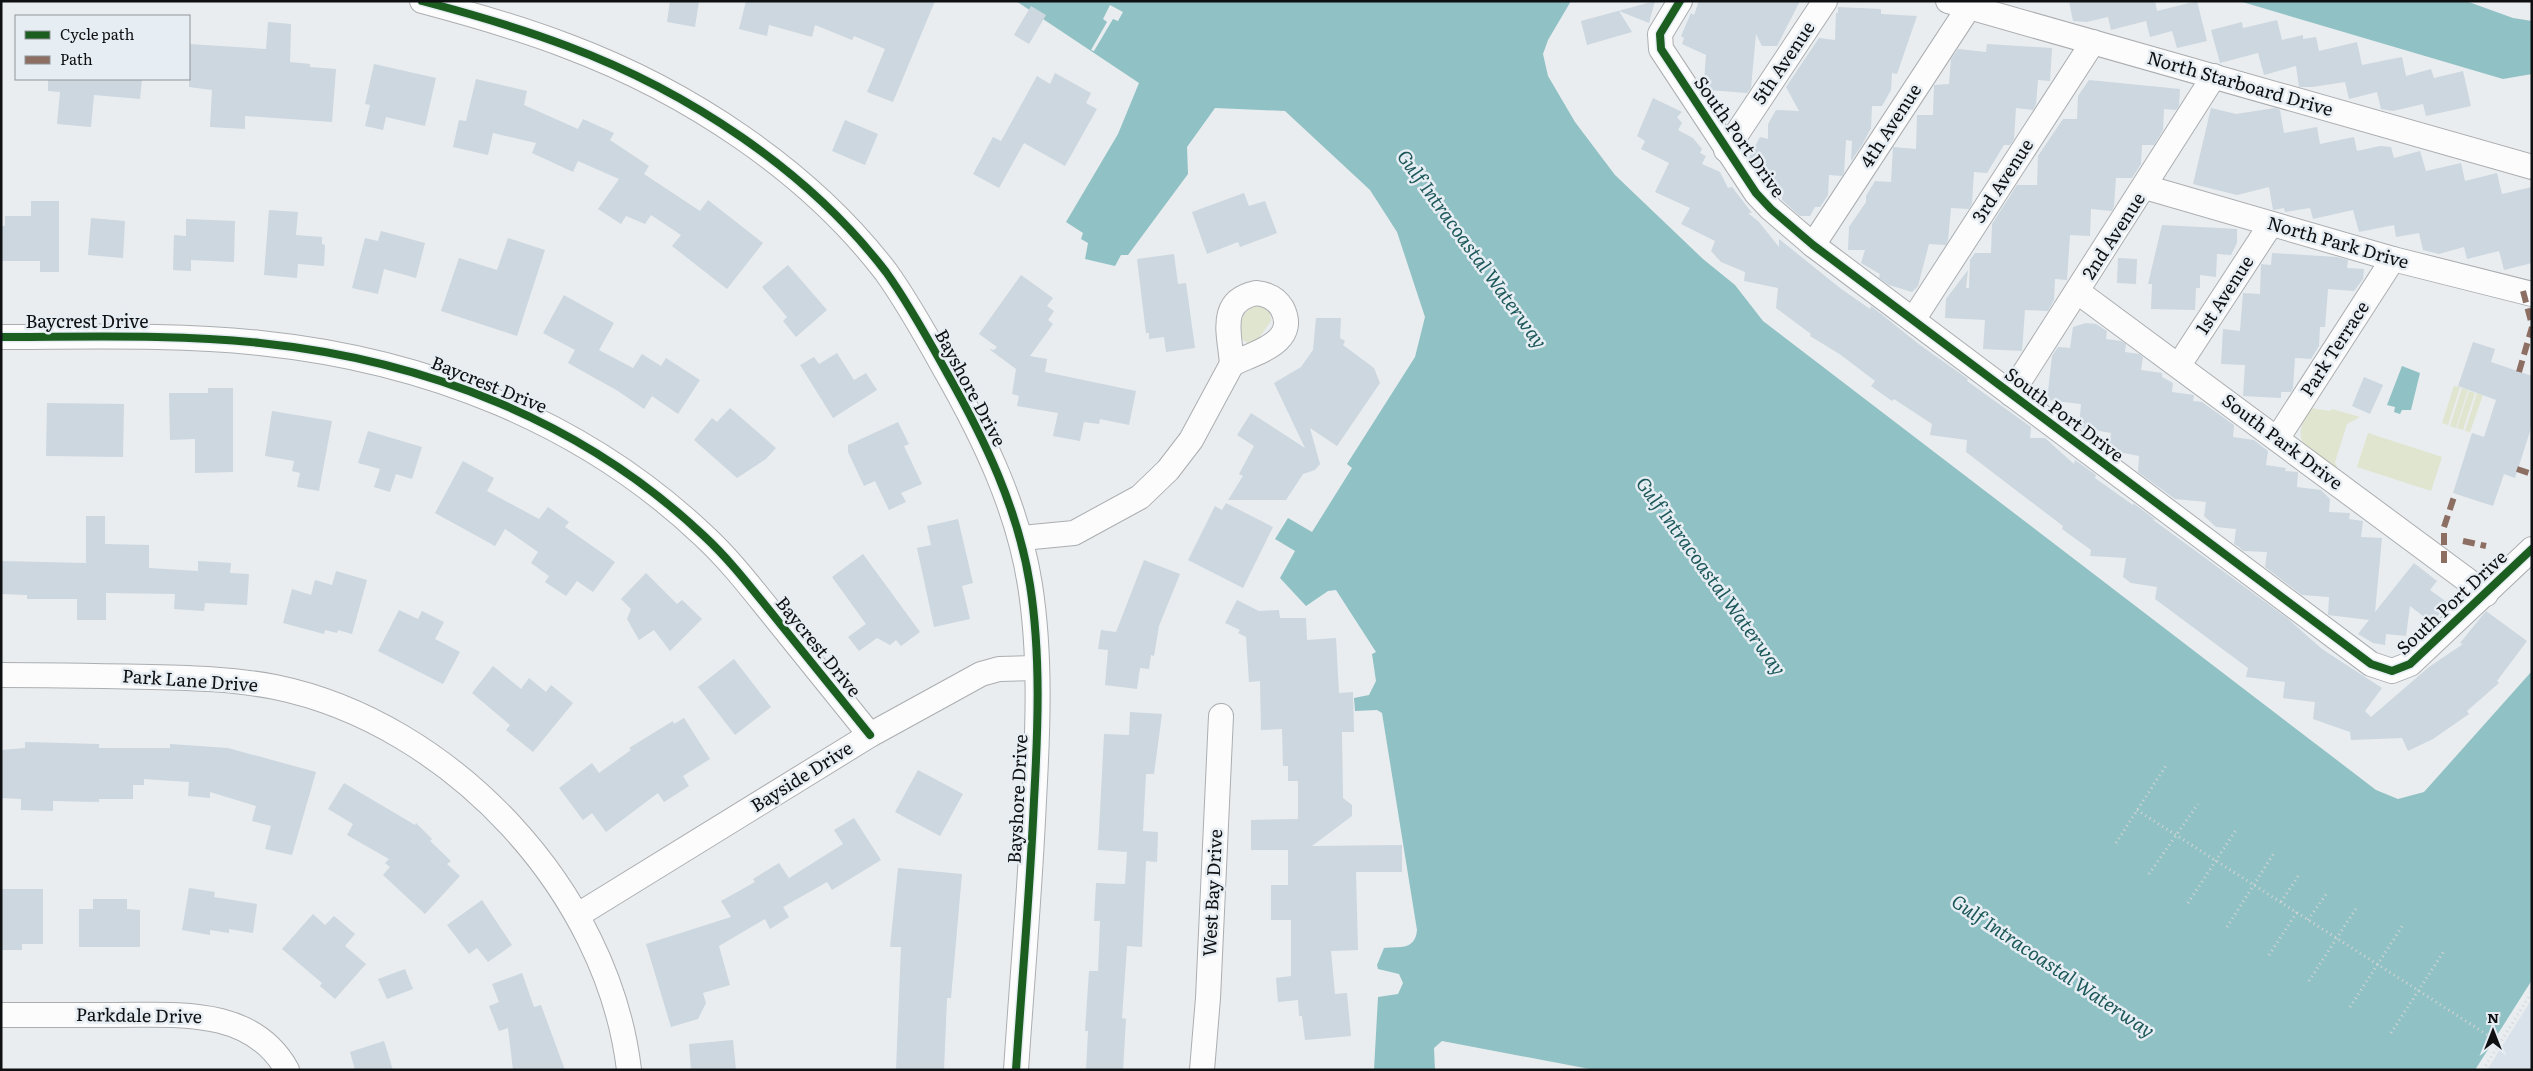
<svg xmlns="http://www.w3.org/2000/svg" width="2533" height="1071" font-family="Literata,serif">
  <rect width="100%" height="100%" fill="#e9edf0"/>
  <polygon fill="#d9e2ea" points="2532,999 2532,1070 2487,1070"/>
  <g fill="#dfe5ce">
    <path d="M1259,306L1270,312L1271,321L1257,341L1248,343L1240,338C1239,325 1242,307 1259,306Z"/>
    <polygon points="2454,386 2460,387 2448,425 2442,423"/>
    <polygon points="2462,388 2468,390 2456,428 2450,426"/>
    <polygon points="2469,391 2475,393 2463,430 2457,428"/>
    <polygon points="2477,393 2483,395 2470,432 2465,431"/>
    <path d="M2311,408L2330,411L2332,409L2360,417L2347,424L2335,462L2340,474C2313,454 2285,445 2311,408Z"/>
    <polygon points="2368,433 2442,457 2431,491 2357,467"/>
  </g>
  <g fill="#90c1c4">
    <path d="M1016,1H1571L1548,40L1543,54L1548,76L1575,122L1615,175L1703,259L1735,285L1763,321L2376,790L2398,799L2424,792L2532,671V980L2475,1070H1595L1442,1041L1434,1048L1435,1070H1374L1378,997L1398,994L1403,983L1399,974L1378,969L1377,965L1384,948C1399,946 1415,951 1417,930L1382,713L1377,710L1355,711L1354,698L1369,695L1376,681L1372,654L1376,652L1336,590L1328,591L1306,606L1280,578L1295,551L1275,539L1288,518L1312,532L1352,468L1347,464L1415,357L1425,317L1397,232L1370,190L1285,111L1215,108L1187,147L1188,174L1128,255H1121L1115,266L1085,259L1088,243L1081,239L1083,233L1066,222L1118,134L1139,83Z"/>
    <polygon points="2239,1 2466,1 2513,18 2532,21 2532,74 2503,79"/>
    <polygon points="2402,366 2420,373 2411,410 2402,410 2400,414 2394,412 2395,407 2387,405"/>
  </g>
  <polygon fill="#e9edf0" points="1110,5 1123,12 1118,21 1113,19 1094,51 1091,50 1107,22 1103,19"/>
  <g fill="#ccd7df">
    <polygon points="670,1 699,1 695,27 667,22"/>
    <polygon points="746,1 935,1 893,102 867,92 885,49 854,36 852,40 815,25 812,37 769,25 767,36 739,29"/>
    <polygon points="1655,1 1649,23 1619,11 1632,32 1587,45 1581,21"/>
    <polygon points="1699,1 1800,1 1777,46 1762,46 1756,34 1751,88 1747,93 1709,90 1704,81 1706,55 1682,44 1684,38 1681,36 1691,13 1694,15"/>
    <polygon points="2069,1 2155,1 2157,11 2197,1 2207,41 2177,48 2172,31 2150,37 2146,21 2111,30 2108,17 2087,22 2073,21"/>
    <polygon points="1031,6 1046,15 1029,44 1014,35"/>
    <polygon points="1838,7 1881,9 1881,14 1917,16 1897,74 1892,73 1891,90 1882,106 1872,106 1871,128 1862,145 1851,161 1852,141 1846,140 1844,173 1842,176 1829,175 1828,195 1820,207 1815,207 1810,216 1800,216 1782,200 1783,191 1764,179 1749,157 1760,137 1768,139 1768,124 1776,110 1799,111 1786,87 1819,38 1835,40 1836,13 1838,13"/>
    <polygon points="2277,20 2282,40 2303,35 2303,39 2316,37 2319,51 2357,42 2362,65 2402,57 2406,76 2431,69 2434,78 2463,71 2471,106 2426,116 2423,104 2393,111 2381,109 2377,92 2349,99 2345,82 2312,87 2299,87 2296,66 2264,75 2258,53 2220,63 2211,30 2242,22 2243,28"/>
    <polygon points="268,22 291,24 290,62 310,64 310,67 336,69 332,122 245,116 245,129 210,127 212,90 189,87 189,44 266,49"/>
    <polygon points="1987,44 2052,48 2050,81 2038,80 2036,104 2033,110 2016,108 2014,139 2010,145 2004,145 1987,173 1974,172 1972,203 1969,209 1951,208 1948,240 1946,245 1929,244 1918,286 1912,292 1889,285 1879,278 1880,274 1861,263 1865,250 1848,250 1849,227 1866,202 1866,196 1875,181 1891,182 1893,147 1916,149 1917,115 1933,115 1934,85 1949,84 1951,59 1958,49 1986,52"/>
    <polygon points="374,64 436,78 425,126 386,117 383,130 365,126 370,105 365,104"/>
    <polygon points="1055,73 1091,93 1086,103 1097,109 1065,166 1024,143 999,188 973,174 993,137 1001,141 1037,76 1050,84"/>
    <polygon points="48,79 142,79 140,99 94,95 91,127 57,124 60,92 48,91"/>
    <polygon points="476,79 527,91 524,105 578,129 583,119 614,133 610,140 649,166 644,174 700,211 708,200 763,243 727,289 672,246 681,235 651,215 645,224 626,216 621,224 598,209 619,179 578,161 573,172 532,153 536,143 493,133 488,155 453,147 459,120 466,121"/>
    <polygon points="2089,80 2180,89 2179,106 2176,110 2164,109 2163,130 2154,145 2142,145 2141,164 2132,178 2116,178 2114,206 2112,211 2091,209 2090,236 2070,235 2067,280 2055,279 2054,300 2048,311 2025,310 2022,351 1983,349 1985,320 1945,318 1946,299 1968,270 1966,288 1969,288 1970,260 1975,253 1991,253 1992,224 2017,185 2037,185 2038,156 2063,119 2077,119 2078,96"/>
    <polygon points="1653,98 1682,112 1677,117 1682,123 1678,130 1693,138 1702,149 1700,153 1706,156 1702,164 1720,172 1728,188 1732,187 1752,213 1748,213 1759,222 1779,247 1779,239 1840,288 1870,309 1871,306 1920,345 1968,379 1967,381 2031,427 2030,438 2045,438 2074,464 2075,460 2096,475 2095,478 2133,505 2133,503 2156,520 2152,519 2287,618 2322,649 2382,688 2365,711 2371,717 2429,667 2463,644 2460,643 2486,611 2527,641 2497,681 2499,683 2467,711 2469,714 2433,739 2408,751 2402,738 2351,740 2350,732 2313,719 2315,702 2283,698 2285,682 2246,677 2248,668 2155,599 2157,587 2131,583 2123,577 2126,558 2090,556 2091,550 2062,529 2063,526 1966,452 1967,440 1930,435 1932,424 1894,399 1892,401 1871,386 1875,381 1841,355 1810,336 1811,334 1776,308 1778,288 1744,281 1745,272 1721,262 1711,251 1715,241 1681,224 1690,208 1655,192 1669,163 1641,149 1645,141 1637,136"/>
    <polygon points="2211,108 2236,114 2275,108 2280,110 2284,133 2317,127 2320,144 2354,137 2357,151 2380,146 2391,147 2394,158 2420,151 2426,171 2461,163 2465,181 2497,173 2502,194 2532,187 2532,263 2504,270 2499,251 2467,259 2464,247 2439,254 2423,250 2419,233 2396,237 2394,225 2359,232 2353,210 2313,219 2310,208 2285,212 2284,208 2273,210 2269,187 2237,195 2193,184"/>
    <polygon points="845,120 878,134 865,165 832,151"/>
    <polygon points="1244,193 1249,206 1265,201 1277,233 1240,247 1238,242 1207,254 1192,212"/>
    <polygon points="31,201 59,201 59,272 40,272 40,261 1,261 1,226 5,226 5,216 31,216"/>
    <polygon points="269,210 298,212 296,235 322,237 322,244 325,245 324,266 298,264 297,278 264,275"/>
    <polygon points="91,218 125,221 123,258 88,255"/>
    <polygon points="186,219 235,221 234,262 191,260 191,271 173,270 174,235 186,236"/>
    <polygon points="2162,225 2237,229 2237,243 2231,255 2217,254 2216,277 2200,275 2200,288 2196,288 2195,310 2151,309 2152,284 2148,284"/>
    <polygon points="381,231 425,243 416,278 384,269 378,294 352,288 365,238 378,241"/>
    <polygon points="508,238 545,250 517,336 441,311 459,258 497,270"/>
    <polygon points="2272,253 2337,257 2348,260 2347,268 2364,269 2363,279 2354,291 2328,289 2325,327 2320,327 2319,346 2311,359 2295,358 2293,388 2291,392 2281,392 2281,398 2243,396 2245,365 2221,364 2223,329 2240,331 2243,293 2260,294 2261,264 2271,265"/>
    <polygon points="1174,254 1178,284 1186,283 1195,348 1166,352 1164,337 1149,339 1149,333 1146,333 1137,259"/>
    <polygon points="2118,258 2137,259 2136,284 2117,283"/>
    <polygon points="788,265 827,310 796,337 783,321 787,317 762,287"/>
    <polygon points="1021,275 1053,298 1047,306 1054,311 1048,320 1053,324 1030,356 1047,359 1045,372 1136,391 1129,425 1100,419 1099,424 1084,422 1080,441 1053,436 1058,413 1017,406 1019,396 1012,394 1016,369 989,349 994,350 997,347 979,334"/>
    <polygon points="564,295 614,323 599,350 633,368 642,354 661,366 666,358 700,380 678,414 652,396 644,409 618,391 568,363 575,350 543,333"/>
    <polygon points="1316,318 1341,318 1340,338 1345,341 1343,345 1374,368 1380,383 1337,446 1310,428 1320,464 1315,470 1303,474 1286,500 1228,500 1243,476 1239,474 1254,446 1237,435 1251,413 1305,448 1274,383 1301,367 1313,350"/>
    <polygon points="2086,323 2096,324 2107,331 2106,339 2121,341 2126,344 2125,352 2139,354 2143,357 2141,370 2162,373 2162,377 2173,383 2172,392 2194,395 2193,401 2202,402 2234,425 2233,437 2254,440 2268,451 2266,465 2286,468 2285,471 2298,472 2297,487 2321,490 2330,499 2329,512 2350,513 2349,519 2363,521 2361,537 2382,538 2375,612 2414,563 2437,581 2430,590 2448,603 2432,623 2410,606 2406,636 2386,634 2385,645 2373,643 2358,634 2369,620 2328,615 2329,597 2302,595 2265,567 2267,552 2243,551 2239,547 2234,544 2236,529 2216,527 2204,516 2206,502 2175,499 2138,472 2139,456 2109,450 2111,433 2079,427 2081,404 2047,400 2052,356 2058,347 2070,348 2073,327"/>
    <polygon points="2473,342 2495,349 2491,362 2532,376 2532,425 2515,478 2504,474 2493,506 2453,493 2472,433 2484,437 2496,400 2458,386"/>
    <polygon points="837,353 854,380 866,373 877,390 833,418 800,365 814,357 819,364"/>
    <polygon points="2364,377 2383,385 2370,414 2352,406"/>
    <polygon points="208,388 233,388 233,472 195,473 195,439 170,440 169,393 208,393"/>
    <polygon points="47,403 124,404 123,457 46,456"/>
    <polygon points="730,408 776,448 766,459 737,478 694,440 712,418 717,422"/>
    <polygon points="272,411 332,421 319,491 297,487 300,473 292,471 294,461 265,456"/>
    <polygon points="898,422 909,444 904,446 922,484 901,493 906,502 889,510 875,481 864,486 848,452 848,445"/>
    <polygon points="368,431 422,447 412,479 396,474 390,492 374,487 380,469 358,463"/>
    <polygon points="463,461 494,478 487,491 539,519 548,507 569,522 565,527 615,562 593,592 577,581 566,596 545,582 549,576 531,563 538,552 505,529 495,546 435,513"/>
    <polygon points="1226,503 1273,527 1243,588 1188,560 1215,506 1222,510"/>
    <polygon points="86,516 105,516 105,544 149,545 149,568 198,571 198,561 231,563 230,573 249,574 247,605 205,603 204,611 174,609 175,594 106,593 106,620 77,620 77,599 27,599 27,595 1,594 1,561 86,563"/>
    <polygon points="958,519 973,583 962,586 970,619 934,627 917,548 931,545 927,526"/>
    <polygon points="863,554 920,632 901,646 896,640 890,645 877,638 859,651 848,637 866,624 832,577"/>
    <polygon points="1144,560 1180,574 1159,626 1154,656 1151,655 1149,669 1140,668 1137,689 1105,685 1108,650 1098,649 1101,630 1116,632"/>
    <polygon points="336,571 367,580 352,634 338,630 337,633 325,630 324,634 283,623 292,589 311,595 315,580 332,585"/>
    <polygon points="646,573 677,604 682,600 702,619 670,651 654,630 639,640 627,619 631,609 621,599"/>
    <polygon points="1237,600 1259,611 1279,610 1280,618 1306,618 1307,640 1336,638 1339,693 1353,692 1354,732 1342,732 1343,798 1352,805 1352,816 1312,846 1402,845 1402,872 1356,872 1358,950 1331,951 1335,994 1347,993 1351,1036 1305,1040 1302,1016 1299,1016 1298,1000 1278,1002 1276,978 1291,976 1291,920 1271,920 1271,885 1288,885 1288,850 1251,850 1251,820 1298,819 1298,781 1288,781 1288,766 1283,766 1282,729 1261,730 1260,681 1249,682 1246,637 1238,633 1240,630 1225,623"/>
    <polygon points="399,610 418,619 422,611 444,622 435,639 460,652 443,684 378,651"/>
    <polygon points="734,659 771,707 735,735 698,687"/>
    <polygon points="493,666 521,689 529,678 546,692 551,685 573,703 533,752 506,730 510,725 472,693"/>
    <polygon points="1130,712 1162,714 1154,774 1146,774 1143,831 1158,832 1157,862 1146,861 1142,947 1127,946 1122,1018 1126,1019 1123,1070 1086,1070 1088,1031 1085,1031 1089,971 1098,971 1100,921 1094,921 1096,883 1125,884 1127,852 1098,850 1104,734 1129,735"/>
    <polygon points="684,718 710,759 683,776 689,786 664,802 658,793 606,832 592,813 583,820 559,788 592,763 599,773 631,750 629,748 673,721 674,724"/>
    <polygon points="25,742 99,744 99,748 170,748 170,744 228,748 316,772 292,855 265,849 271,826 252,821 256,806 210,792 210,798 188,796 189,782 144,779 144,785 133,785 133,799 99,799 99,802 53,801 53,811 21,810 21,799 1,798 1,750 25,748"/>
    <polygon points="918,770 963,794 940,836 895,812"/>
    <polygon points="344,783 415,825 416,823 432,839 430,841 451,861 447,864 460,876 425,914 383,875 390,867 385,863 389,859 347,835 353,824 328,809"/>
    <polygon points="854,818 881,860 832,890 827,882 783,907 789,917 770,929 765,919 719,946 730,985 703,993 706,1003 698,1019 671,1027 646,944 731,917 721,901 755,882 753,879 779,863 789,878 843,844 834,830"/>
    <polygon points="898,868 962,874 951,998 947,998 944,1070 896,1070 901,947 890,947"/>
    <polygon points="189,888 215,892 214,897 257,904 253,933 229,929 229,933 210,930 210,935 182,930"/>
    <polygon points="1,889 43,889 43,944 22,944 22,950 2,950"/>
    <polygon points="93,899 127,899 127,909 140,910 140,947 79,947 79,909 93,909"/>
    <polygon points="482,900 512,945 488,962 477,948 469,954 447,925"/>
    <polygon points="313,914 325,925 334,916 355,934 345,946 366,964 335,999 320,986 322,983 282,949"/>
    <polygon points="405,969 413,989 387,999 378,979"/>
    <polygon points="522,973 534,1007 541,1005 565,1070 513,1070 508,1028 499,1031 489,1006 499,1002 492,984"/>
    <polygon points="733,1040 736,1070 691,1070 689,1044"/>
    <polygon points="384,1041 393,1070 355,1070 350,1052"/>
  </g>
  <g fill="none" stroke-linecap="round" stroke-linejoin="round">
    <g stroke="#abaeb0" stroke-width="26">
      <g id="minor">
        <path d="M422,1C471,14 520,28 567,46C687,91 808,170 886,272C909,304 928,339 947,373C985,440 1018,509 1030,585C1041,655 1038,729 1034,800C1030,890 1022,980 1016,1070"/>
        <polyline points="1680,1 1660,34 1661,49 1756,193 1771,209 1813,245 2371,664 2392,671 2410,664 2532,549"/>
        <polyline points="1948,1 2532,167"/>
        <polyline points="1726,150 1825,1"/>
        <polyline points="2145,187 2393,259 2532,294"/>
        <polyline points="1813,245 1969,7"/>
        <polyline points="2078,292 2486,594"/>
        <path d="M1256,293C1267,294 1276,298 1282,308C1300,343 1253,353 1232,364C1230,335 1217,301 1256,293Z"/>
        <polyline points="1913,320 2093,42"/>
        <path d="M1,337C87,337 175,334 260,343C425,360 583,421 704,536C730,560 752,589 774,616C806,656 838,695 870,735"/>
        <polyline points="2179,365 2271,224"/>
        <polyline points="2011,394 2214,76"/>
        <polyline points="2277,439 2393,259"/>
        <polyline points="1022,538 1074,533 1140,497 1168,470 1191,440 1232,364"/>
        <path d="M1,675C51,675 101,676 151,677C193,678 234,679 275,687C451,723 608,891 629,1070"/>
        <polyline points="578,915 870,735 981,674 999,669 1037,668"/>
        <path d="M1,1015C39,1015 78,1015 116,1015C177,1015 252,1007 287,1070"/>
        <polyline points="1202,1070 1208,998 1221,716"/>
      </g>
    </g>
    <g stroke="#d5d6d7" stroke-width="3" stroke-dasharray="1 4" stroke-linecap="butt">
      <polyline points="2137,810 2500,1043"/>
      <polyline points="2116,843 2167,764"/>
      <polyline points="2149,874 2198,804"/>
      <polyline points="2281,902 2299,875"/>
      <polyline points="2188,903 2236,830"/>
      <polyline points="2308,920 2327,893"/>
      <polyline points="2227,927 2274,853"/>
      <polyline points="2269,955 2297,912"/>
      <polyline points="2309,981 2357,907"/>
      <polyline points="2350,1007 2403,925"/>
      <polyline points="2391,1033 2444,951"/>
      <polyline points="2483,1070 2532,992"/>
    </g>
    <use href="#minor" stroke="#fcfcfd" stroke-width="24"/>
    <g stroke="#8d6e63" stroke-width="6" stroke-dasharray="12 6" stroke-linecap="butt">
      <polyline points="2523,291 2532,325"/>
      <polyline points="2519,372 2532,327"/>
      <polyline points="2517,469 2532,474"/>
      <polyline points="2463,541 2486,546"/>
      <polyline points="2444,563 2444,527 2455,494"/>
    </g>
    <g stroke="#e6edf3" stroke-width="11">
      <g id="cycleway">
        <path d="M422,1C471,14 520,28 567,46C687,91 808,170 886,272C909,304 928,339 947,373C985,440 1018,509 1030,585C1041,655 1038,729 1034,800C1030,890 1022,980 1016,1070"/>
        <polyline points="1680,1 1660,34 1661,49 1756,193 1771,209 1813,245 2371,664 2392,671 2410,664 2532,549"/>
        <path d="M1,337C87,337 175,334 260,343C425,360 583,421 704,536C730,560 752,589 774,616C806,656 838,695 870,735"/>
      </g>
    </g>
    <use href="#cycleway" stroke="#1b5e20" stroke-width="8"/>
  </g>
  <g text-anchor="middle" stroke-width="5" stroke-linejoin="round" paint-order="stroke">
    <g font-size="18" fill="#0e1012" stroke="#e6edf3">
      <text transform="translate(1784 63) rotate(-56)" y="6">5th Avenue</text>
      <text transform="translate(2240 84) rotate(16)" y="6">North Starboard Drive</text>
      <text transform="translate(1891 126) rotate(-57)" y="6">4th Avenue</text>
      <text transform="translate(1739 137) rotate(55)" y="6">South Port Drive</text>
      <text transform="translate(2003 181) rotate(-57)" y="6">3rd Avenue</text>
      <text transform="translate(2114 236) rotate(-57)" y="6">2nd Avenue</text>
      <text transform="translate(2338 243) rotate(16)" y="6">North Park Drive</text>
      <text transform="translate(2225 295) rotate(-57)" y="6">1st Avenue</text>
      <text x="87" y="328">Baycrest Drive</text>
      <text transform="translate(2335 349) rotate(-57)" y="6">Park Terrace</text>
      <text transform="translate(489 385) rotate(22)" y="6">Baycrest Drive</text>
      <text transform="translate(970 388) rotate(62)" y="6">Bayshore Drive</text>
      <text transform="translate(2064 415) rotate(37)" y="6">South Port Drive</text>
      <text transform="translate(2282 442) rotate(37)" y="6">South Park Drive</text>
      <text transform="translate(2452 603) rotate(-43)" y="6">South Port Drive</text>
      <text transform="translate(818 647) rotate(51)" y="6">Baycrest Drive</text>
      <text transform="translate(190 681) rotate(4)" y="6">Park Lane Drive</text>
      <text transform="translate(802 777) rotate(-32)" y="6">Bayside Drive</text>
      <text transform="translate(1018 799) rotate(-87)" y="6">Bayshore Drive</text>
      <text transform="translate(1213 893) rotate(-87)" y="6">West Bay Drive</text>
      <text transform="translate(139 1016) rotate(1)" y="6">Parkdale Drive</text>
    </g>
    <g font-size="19" font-style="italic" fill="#1c5759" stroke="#e6edf3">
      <text transform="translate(1472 249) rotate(54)" y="7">Gulf Intracoastal Waterway</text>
      <text transform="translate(1711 576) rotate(54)" y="7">Gulf Intracoastal Waterway</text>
      <text transform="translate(2053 966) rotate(34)" y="7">Gulf Intracoastal Waterway</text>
    </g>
  </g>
  <rect width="2533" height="1071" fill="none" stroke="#0e1012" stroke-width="5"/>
  <rect x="15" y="15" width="175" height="65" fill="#e6edf3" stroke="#909599"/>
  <rect x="25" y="31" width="25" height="8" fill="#1b5e20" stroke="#909599"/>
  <text x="60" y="40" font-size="15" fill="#0e1012">Cycle path</text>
  <rect x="25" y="56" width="25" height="8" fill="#8d6e63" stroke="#909599"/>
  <text x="60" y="65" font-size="15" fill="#0e1012">Path</text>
  <g transform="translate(2493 1031)" stroke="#e6edf3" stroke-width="4" paint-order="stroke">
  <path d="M0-4L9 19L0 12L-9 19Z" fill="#0e1012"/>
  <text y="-8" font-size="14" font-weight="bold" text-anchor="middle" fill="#0e1012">N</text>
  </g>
</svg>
